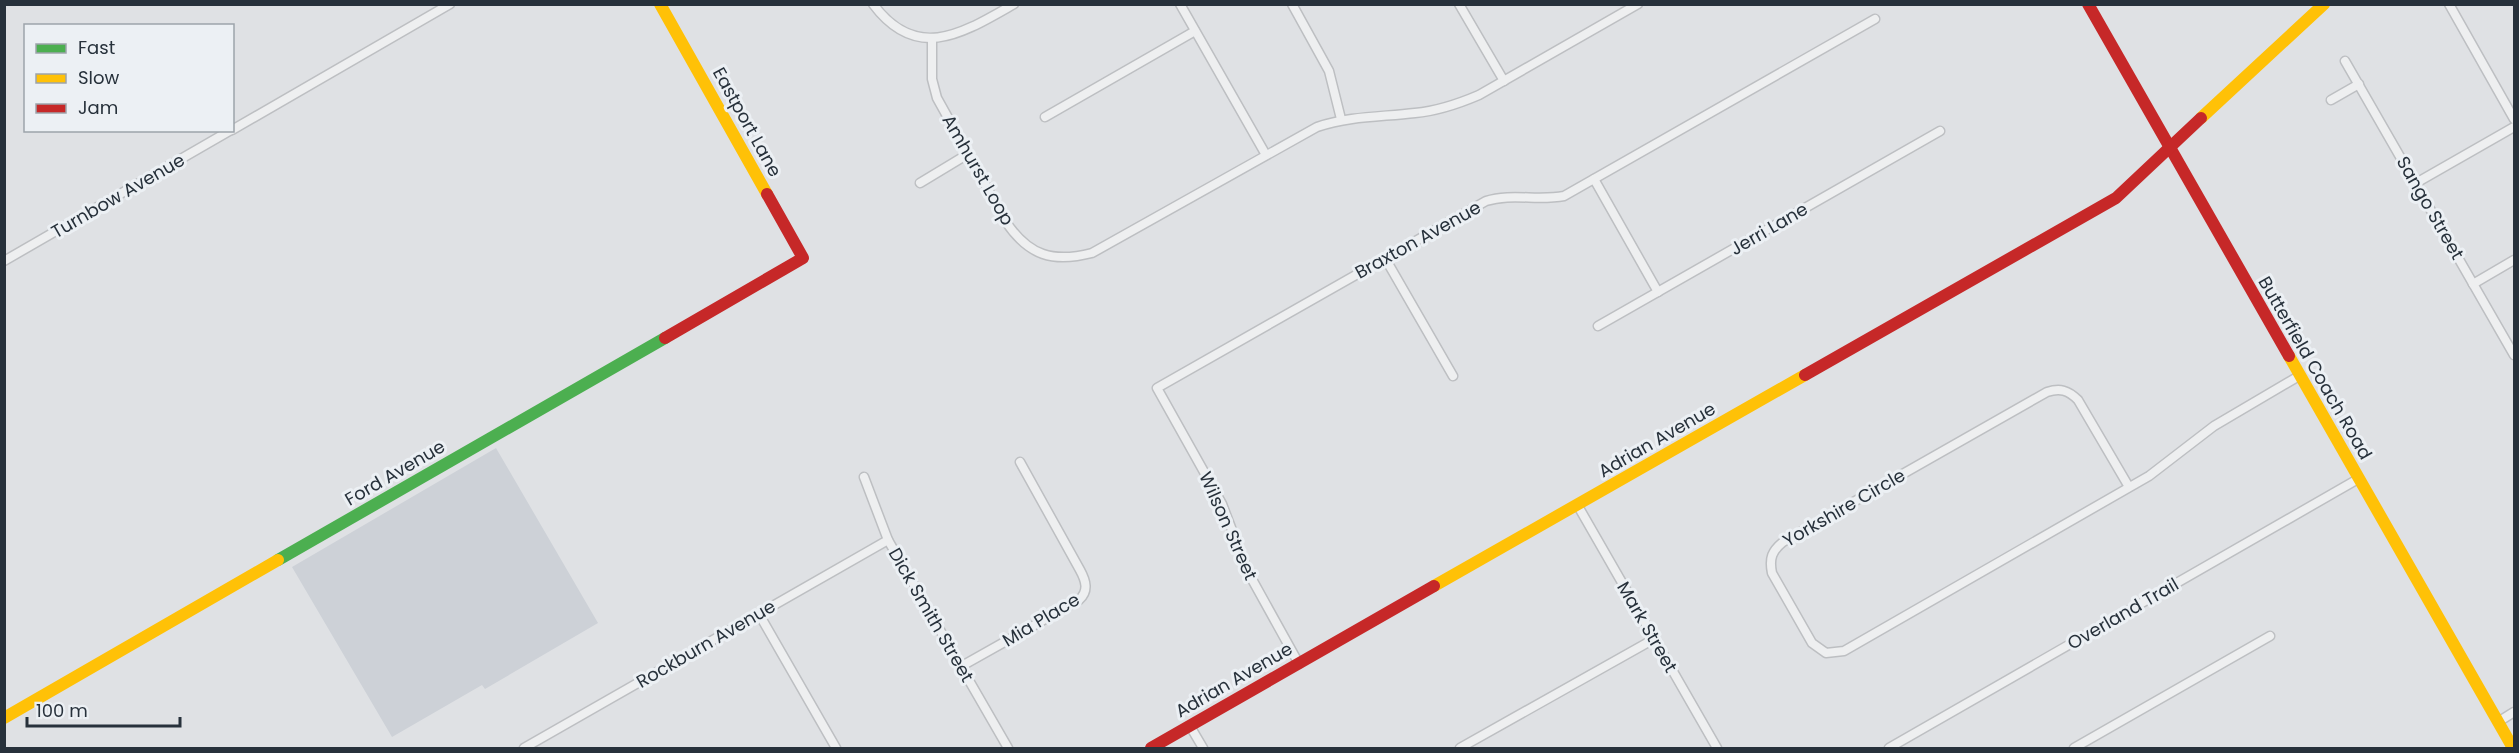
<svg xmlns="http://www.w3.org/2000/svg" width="2519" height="753" font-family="Poppins,sans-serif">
  <rect width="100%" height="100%" fill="#dfe1e4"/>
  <polygon fill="#cdd1d7" points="496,448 598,623 485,689 482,685 392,737 292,567"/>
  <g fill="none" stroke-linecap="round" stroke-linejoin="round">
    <g stroke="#bdbfc2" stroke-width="11">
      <g id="street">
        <path d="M873,4C917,63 963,33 1014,4"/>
        <polyline points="1180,4 1266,155"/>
        <polyline points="1292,4 1329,71 1341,119"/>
        <polyline points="1459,4 1504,81"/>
        <polyline points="2449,4 2514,119"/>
        <path d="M932,40V79L937,98L1006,222C1029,256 1053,263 1092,253L1317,127C1350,116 1381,117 1415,113C1437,111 1458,104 1479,95L1638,4"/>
        <polyline points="2345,61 2514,355"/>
        <polyline points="2331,100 2359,84"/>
        <polyline points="1045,117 1195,31"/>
        <polyline points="232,130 450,4"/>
        <polyline points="1594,179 1658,292"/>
        <polyline points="920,183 968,154"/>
        <polyline points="2416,183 2514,127"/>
        <polyline points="1385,258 1453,376"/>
        <polyline points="4,261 231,130"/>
        <polyline points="2473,284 2514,260"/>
        <polyline points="1598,326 1940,131"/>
        <polyline points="864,477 888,540 1008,748"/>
        <path d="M2129,487L2078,400C2068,390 2060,388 2047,392L1783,542C1772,551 1769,558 1772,573L1812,643L1826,653L1844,651L2149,476L2214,426L2299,376"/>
        <polyline points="1578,506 1717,748"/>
        <polyline points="759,614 836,748"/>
        <path d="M1299,664L1248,572L1222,504L1157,388L1486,201C1511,193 1538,201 1564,196L1875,19"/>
        <path d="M960,667L1079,600C1089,591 1086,581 1080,570L1020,462"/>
        <polyline points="2498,722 2514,712"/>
        <polyline points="1190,726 1203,748"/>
        <polyline points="524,748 888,540"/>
        <polyline points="1460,748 1654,639"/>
        <polyline points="1889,748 2358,479"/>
        <polyline points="2074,748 2270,636"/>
      </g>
    </g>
    <use href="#street" stroke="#eeeff0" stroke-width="8"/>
    <polyline stroke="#4caf50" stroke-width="12" points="278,560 665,338"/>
    <g stroke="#ffc107" stroke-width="12">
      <polyline points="660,4 767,194"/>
      <polyline points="2201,118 2324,4"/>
      <polyline points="2289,356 2513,748"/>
      <polyline points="1434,586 1805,375"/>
      <polyline points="4,718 278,560"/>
    </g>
    <g stroke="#c62828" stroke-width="12">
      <polyline points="2088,4 2289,356"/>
      <polyline points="665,338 803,258 767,194"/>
      <polyline points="1805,375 2116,198 2201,118"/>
      <polyline points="1151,748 1434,586"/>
    </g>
  </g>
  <g text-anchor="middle" stroke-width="6" stroke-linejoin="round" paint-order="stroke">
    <g font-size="18" fill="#27313b" stroke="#ecf0f4">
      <text transform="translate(747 122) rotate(61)" y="6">Eastport Lane</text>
      <text transform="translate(978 170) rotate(60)" y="6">Amhurst Loop</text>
      <text transform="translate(118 196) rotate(-30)" y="6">Turnbow Avenue</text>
      <text transform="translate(2430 208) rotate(60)" y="6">Sango Street</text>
      <text transform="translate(1769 229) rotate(-30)" y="6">Jerri Lane</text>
      <text transform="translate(1418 240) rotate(-29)" y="6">Braxton Avenue</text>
      <text transform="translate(2315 368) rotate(60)" y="6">Butterfield Coach Road</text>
      <text transform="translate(1657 440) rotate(-30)" y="6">Adrian Avenue</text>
      <text transform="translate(395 473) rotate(-30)" y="6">Ford Avenue</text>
      <text transform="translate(1844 508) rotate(-30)" y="6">Yorkshire Circle</text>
      <text transform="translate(1228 526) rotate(66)" y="6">Wilson Street</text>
      <text transform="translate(2123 614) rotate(-30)" y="6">Overland Trail</text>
      <text transform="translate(931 615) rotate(60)" y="6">Dick Smith Street</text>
      <text transform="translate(1041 620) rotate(-31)" y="6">Mia Place</text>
      <text transform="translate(1647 627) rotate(60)" y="6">Mark Street</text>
      <text transform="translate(706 644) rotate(-30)" y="6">Rockburn Avenue</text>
      <text transform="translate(1234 680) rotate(-30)" y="6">Adrian Avenue</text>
    </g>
  </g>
  <rect width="2519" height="753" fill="none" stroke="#27313b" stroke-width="12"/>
  <rect x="24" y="24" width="210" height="108" fill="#ecf0f4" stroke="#9da4aa" stroke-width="1.5"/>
  <rect x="36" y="44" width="30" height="9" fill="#4caf50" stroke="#9da4aa" stroke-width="1.5"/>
  <text x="78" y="54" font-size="18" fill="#27313b">Fast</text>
  <rect x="36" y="74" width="30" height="9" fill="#ffc107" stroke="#9da4aa" stroke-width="1.5"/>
  <text x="78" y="84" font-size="18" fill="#27313b">Slow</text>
  <rect x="36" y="104" width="30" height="9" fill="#c62828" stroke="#9da4aa" stroke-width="1.5"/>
  <text x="78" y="114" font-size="18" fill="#27313b">Jam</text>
  <path d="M27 717v9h153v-9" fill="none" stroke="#27313b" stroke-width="3"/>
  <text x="36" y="717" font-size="18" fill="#27313b" stroke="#ecf0f4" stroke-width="4.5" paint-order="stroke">100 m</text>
</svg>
